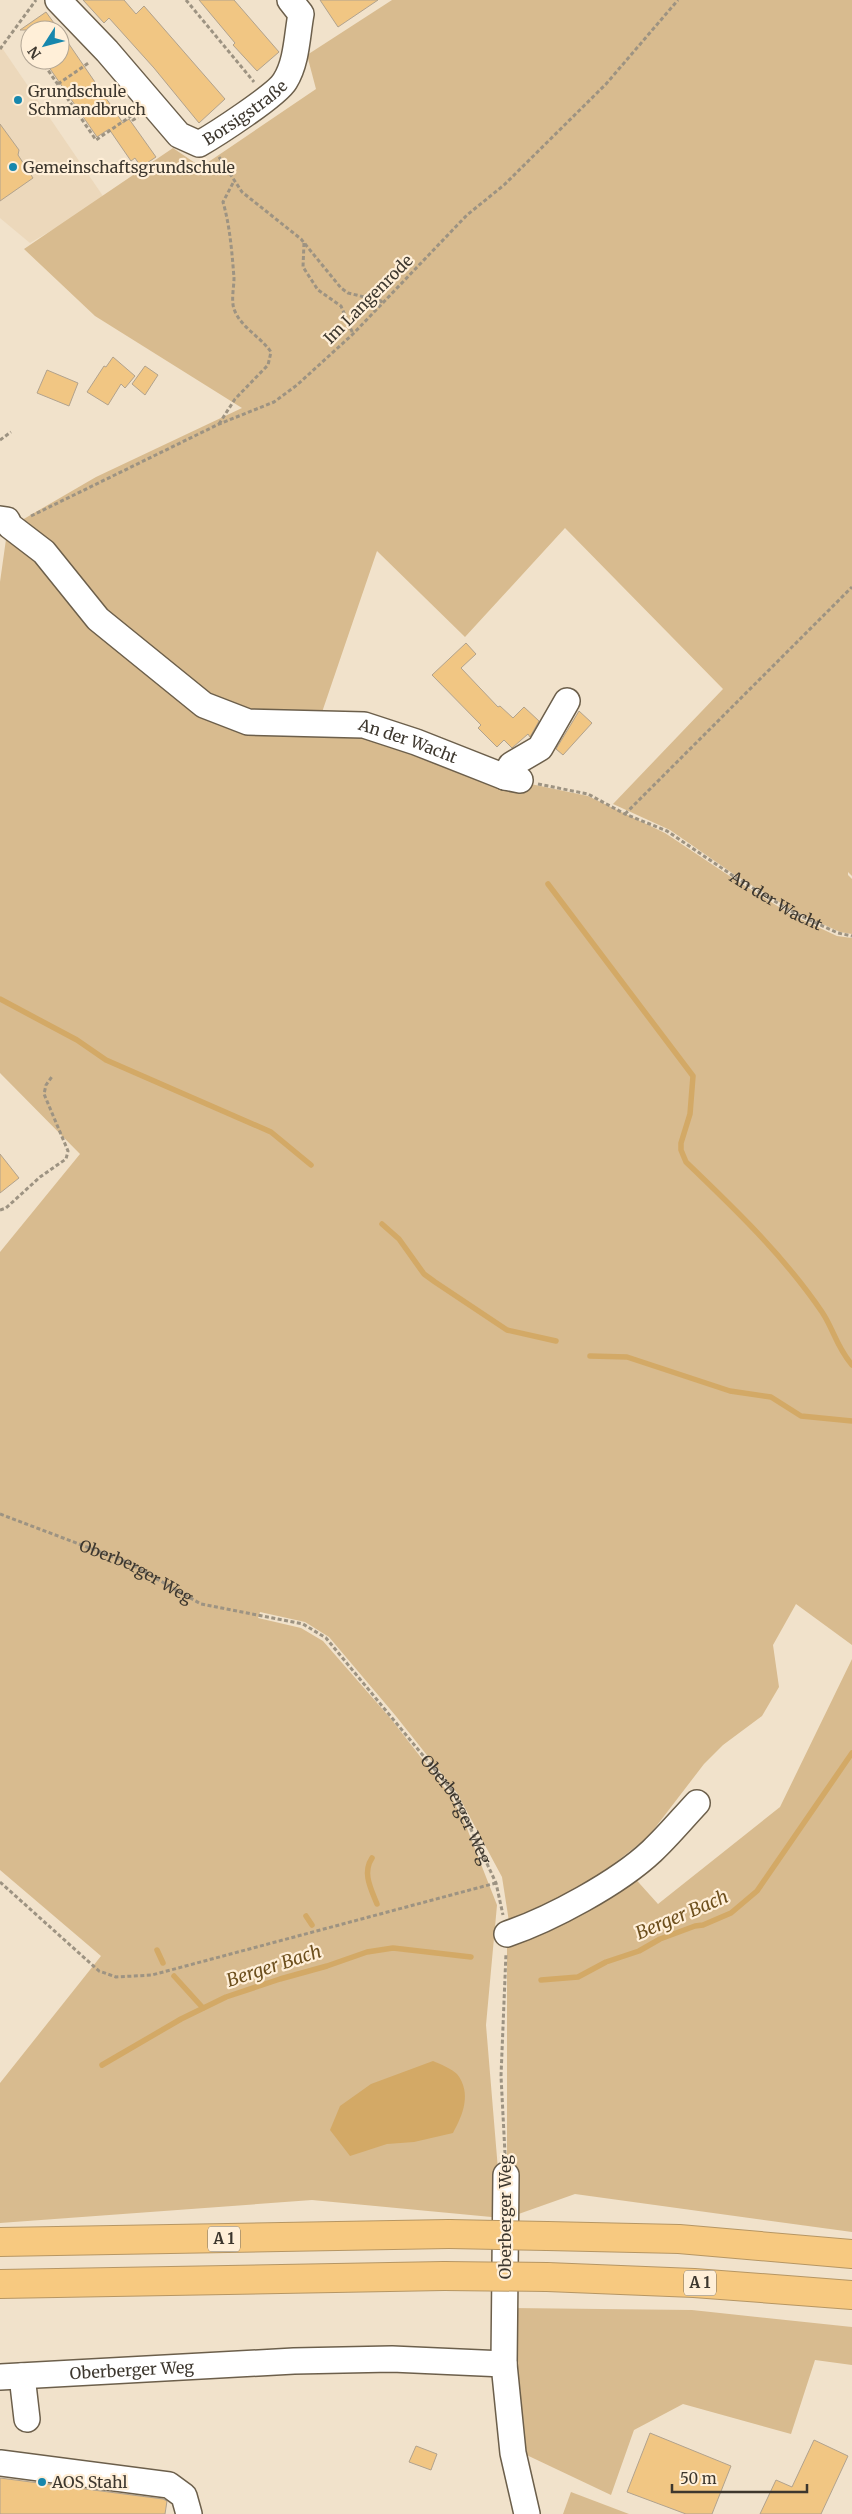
<svg xmlns="http://www.w3.org/2000/svg" width="852" height="2514" font-family="Merriweather,serif">
  <rect width="100%" height="100%" fill="#f1e2cb"/>
  <polygon fill="#ecd8bb" points="0,45 105,199 30,243 0,218"/>
  <g fill="#d8bb8f">
    <polygon points="392,0 852,0 852,876 848,872 848,875 852,879 852,934 840,932 794,911 735,875 670,830 613,804 723,689 565,528 465,637 377,551 319,721 206,703 101,618 22,520 96,477 242,408 95,316 24,249 173,148 201,167 316,89 307,55"/>
    <polygon points="8,525 201,707 336,726 521,782 588,796 665,833 734,879 792,915 837,936 852,938 852,1645 796,1604 773,1645 779,1687 762,1716 723,1745 704,1764 648,1837 616,1862 621,1869 510,1928 502,1877 457,1793 395,1715 329,1637 305,1622 260,1612 258,1618 301,1628 323,1641 391,1719 451,1796 466,1826 497,1905 486,2025 502,2218 312,2200 0,2223 0,2083 101,1956 0,1870 0,1252 80,1154 0,1073 0,582"/>
    <polygon points="852,1659 852,2232 575,2194 507,2218 507,1940 631,1874 658,1904 780,1807"/>
    <polygon points="510,2308 692,2310 852,2327 852,2365 815,2360 791,2434 683,2404 634,2430 611,2495 516,2450"/>
    <polygon points="571,2492 629,2514 563,2514"/>
  </g>
  <path fill="#d3a966" d="M433,2061C440,2064 452,2069 457,2074C472,2093 463,2115 453,2133L414,2142L387,2144L350,2156L330,2130L340,2106L371,2084Z"/>
  <g fill="none" stroke-linecap="round" stroke-linejoin="round">
    <g stroke="#d3a966" stroke-width="5.5">
      <path d="M548,884L693,1076L690,1114L681,1143V1150L686,1162C735,1209 784,1256 822,1312C834,1330 836,1346 852,1365"/>
      <polyline points="0,999 77,1040 106,1060 271,1132 311,1165"/>
      <polyline points="382,1224 399,1239 424,1274 435,1282 507,1330 556,1341"/>
      <polyline points="590,1356 627,1357 730,1391 771,1397 801,1416 852,1421"/>
      <path d="M372,1858C362,1873 371,1889 377,1904"/>
      <polyline points="306,1916 312,1925"/>
      <polyline points="157,1950 163,1963"/>
      <polyline points="174,1976 203,2008"/>
      <polyline points="541,1980 578,1977 606,1962 639,1951 660,1939 695,1926 703,1925 731,1913 757,1891 852,1753"/>
      <polyline points="102,2065 181,2019 226,1997 280,1979 327,1966 367,1952 393,1948 471,1957"/>
    </g>
  </g>
  <g fill="#f1c683" stroke="#b1a28d">
    <polygon points="83,0 124,0 136,14 144,6 225,99 199,123 154,68 109,18 104,23"/>
    <polygon points="199,0 234,0 279,52 257,71 233,45 235,43"/>
    <polygon points="320,0 378,0 338,27"/>
    <polygon points="46,12 59,30 20,30"/>
    <polygon points="60,31 123,123 129,119 156,157 141,167 135,158 131,161 109,129 97,137 44,60 60,60"/>
    <polygon points="0,124 19,150 18,155 33,178 0,201"/>
    <polygon points="113,357 135,376 125,388 121,384 108,405 87,392 104,366 106,367"/>
    <polygon points="145,366 158,375 145,395 132,384"/>
    <polygon points="47,370 78,383 69,406 37,393"/>
    <polygon points="466,643 476,654 461,668 498,707 500,706 513,718 524,707 539,721 530,737 528,734 512,748 504,740 497,747 478,728 481,725 432,675"/>
    <polygon points="579,711 592,723 563,755 556,749"/>
    <polygon points="0,1154 19,1178 0,1193"/>
    <polygon points="650,2433 731,2466 712,2514 686,2514 627,2492"/>
    <polygon points="814,2440 848,2456 821,2514 760,2514 776,2480 792,2487"/>
    <polygon points="416,2446 437,2454 431,2470 409,2462"/>
    <polygon points="0,2478 163,2499 167,2501 165,2514 0,2514"/>
  </g>
  <g fill="none" stroke-linecap="round" stroke-linejoin="round">
    <g stroke="#6c5f4b" stroke-width="28">
      <g id="minor">
        <path id="s3" d="M58,0L107,51L179,135L199,144C215,135 277,95 285,81C297,62 297,35 301,14L290,0"/>
        <path id="s4" d="M0,519L7,520L10,526L44,552L98,619L204,705L248,722L364,725L416,742L505,777L520,780"/>
        <polyline points="505,777 511,765 540,748 567,701"/>
        <path d="M507,1934C551,1919 618,1883 652,1851C668,1836 682,1819 697,1803"/>
        <polyline points="506,2175 504,2364 513,2453 527,2514"/>
        <polyline points="22,2376 27,2419"/>
        <path id="s5" d="M0,2377L294,2361L392,2359L504,2364"/>
        <polyline points="0,2463 169,2485 184,2496 189,2514"/>
      </g>
    </g>
    <g stroke="#b69663" stroke-width="30">
      <g id="highway">
        <polyline points="547,2236 679,2239 852,2254"/>
        <polyline points="0,2242 449,2234"/>
        <polyline points="547,2277 694,2283 852,2295"/>
        <polyline points="0,2284 444,2276"/>
      </g>
    </g>
    <g stroke="#9d9382" stroke-width="3" stroke-dasharray="4 2.5" stroke-linecap="butt">
      <polyline points="186,0 254,82"/>
      <polyline points="0,49 36,0"/>
      <polyline points="41,60 96,140 131,116 133,120 138,117"/>
      <polyline points="58,84 90,62"/>
      <polyline points="219,157 242,192 301,239 341,288 348,293 381,301 380,306"/>
      <polyline points="304,243 303,267 318,290 341,306 353,334"/>
      <path d="M219,424L235,399L268,365L271,352C260,336 241,328 234,309C231,300 234,287 234,278C232,253 230,226 223,202L234,181"/>
      <polyline points="0,440 11,432"/>
      <polyline points="31,516 219,424 274,402 297,385 353,334 467,215 504,185 606,84 678,0"/>
      <path id="s1" d="M538,784L588,794L625,814L667,831L735,877L794,913L838,933L852,936"/>
      <polyline points="625,814 852,587"/>
      <polyline points="0,1210 6,1208 40,1177 66,1159 68,1151 44,1094 46,1085 53,1075"/>
      <path id="s2" d="M0,1514L129,1563L201,1604L303,1624L326,1638L454,1793L496,1883L503,1915"/>
      <polyline points="0,1882 99,1971 116,1977 152,1975 496,1883"/>
      <polyline points="505,2154 501,2076 506,1953"/>
    </g>
    <use href="#minor" stroke="#fff" stroke-width="25"/>
    <use href="#highway" stroke="#f7c980" stroke-width="28"/>
    <g stroke="#b69663" stroke-width="30" stroke-linecap="butt">
      <g id="highway-bridge">
        <polyline points="449,2234 547,2236"/>
        <polyline points="444,2276 547,2277"/>
      </g>
    </g>
    <use href="#highway-bridge" stroke="#f7c980" stroke-width="28"/>
  </g>
  <g fill="#1787ad" stroke="#ffefd8" stroke-width="2">
    <circle cx="18" cy="100" r="5"/>
    <circle cx="13" cy="167" r="5"/>
    <circle cx="42" cy="2482" r="5"/>
  </g>
  <g text-anchor="middle" stroke-width="4.5" stroke-linejoin="round" paint-order="stroke">
    <g fill="#ffefd8" stroke="#776e61" stroke-width="1">
      <rect x="208" y="2226.5" width="32" height="25" rx="4"/>
      <rect x="684" y="2270.5" width="32" height="25" rx="4"/>
    </g>
    <g font-size="15" font-weight="bold" fill="#3d372e">
      <text x="224" y="2244">A 1</text>
      <text x="700" y="2288">A 1</text>
    </g>
    <g font-size="16" fill="#3d372e" stroke="#ffefd8" text-anchor="start">
      <text x="28" y="97">Grundschule<tspan x="28" dy="18">Schmandbruch</tspan></text>
      <text x="23" y="173">Gemeinschaftsgrundschule</text>
      <text x="52" y="2488">AOS Stahl</text>
    </g>
    <g font-size="16" fill="#3d372e" stroke="#ffefd8">
      <text dy="6" stroke="none"><textPath href="#s3" startOffset="259">Borsigstraße</textPath></text>
      <text transform="translate(368 299) rotate(-45)" y="6">Im Langenrode</text>
      <text dy="6" stroke="none"><textPath href="#s4" startOffset="489">An der Wacht</textPath></text>
      <text dy="6" stroke="none"><textPath href="#s1" startOffset="268">An der Wacht</textPath></text>
      <text dy="6" stroke="none"><textPath href="#s2" startOffset="148">Oberberger Weg</textPath></text>
      <text dy="6" stroke="none"><textPath href="#s2" startOffset="568">Oberberger Weg</textPath></text>
      <text transform="translate(505 2217) rotate(-90)" y="6">Oberberger Weg</text>
      <text dy="6" stroke="none"><textPath href="#s5" startOffset="132">Oberberger Weg</textPath></text>
    </g>
    <g font-size="18" font-style="italic" fill="#6d4f1d" stroke="#ffefd8">
      <text transform="translate(682 1915) rotate(-23)" y="6">Berger Bach</text>
      <text transform="translate(274 1966) rotate(-18)" y="6">Berger Bach</text>
    </g>
  </g>
  <g transform="translate(45 45) rotate(234)"><circle r="24" fill="#ffefd8" stroke="#b1a594"/>
  <path d="M0-4L9 19L0 12L-9 19Z" fill="#1787ad"/>
  <text y="-8" font-size="14" font-weight="bold" text-anchor="middle" fill="#3d372e">N</text>
  </g>
  <path d="M672 2484v8h135v-8" fill="none" stroke="#3d372e" stroke-width="2.5"/>
  <text x="680" y="2484" font-size="15" fill="#3d372e" stroke="#ffefd8" stroke-width="4" paint-order="stroke">50 m</text>
</svg>
